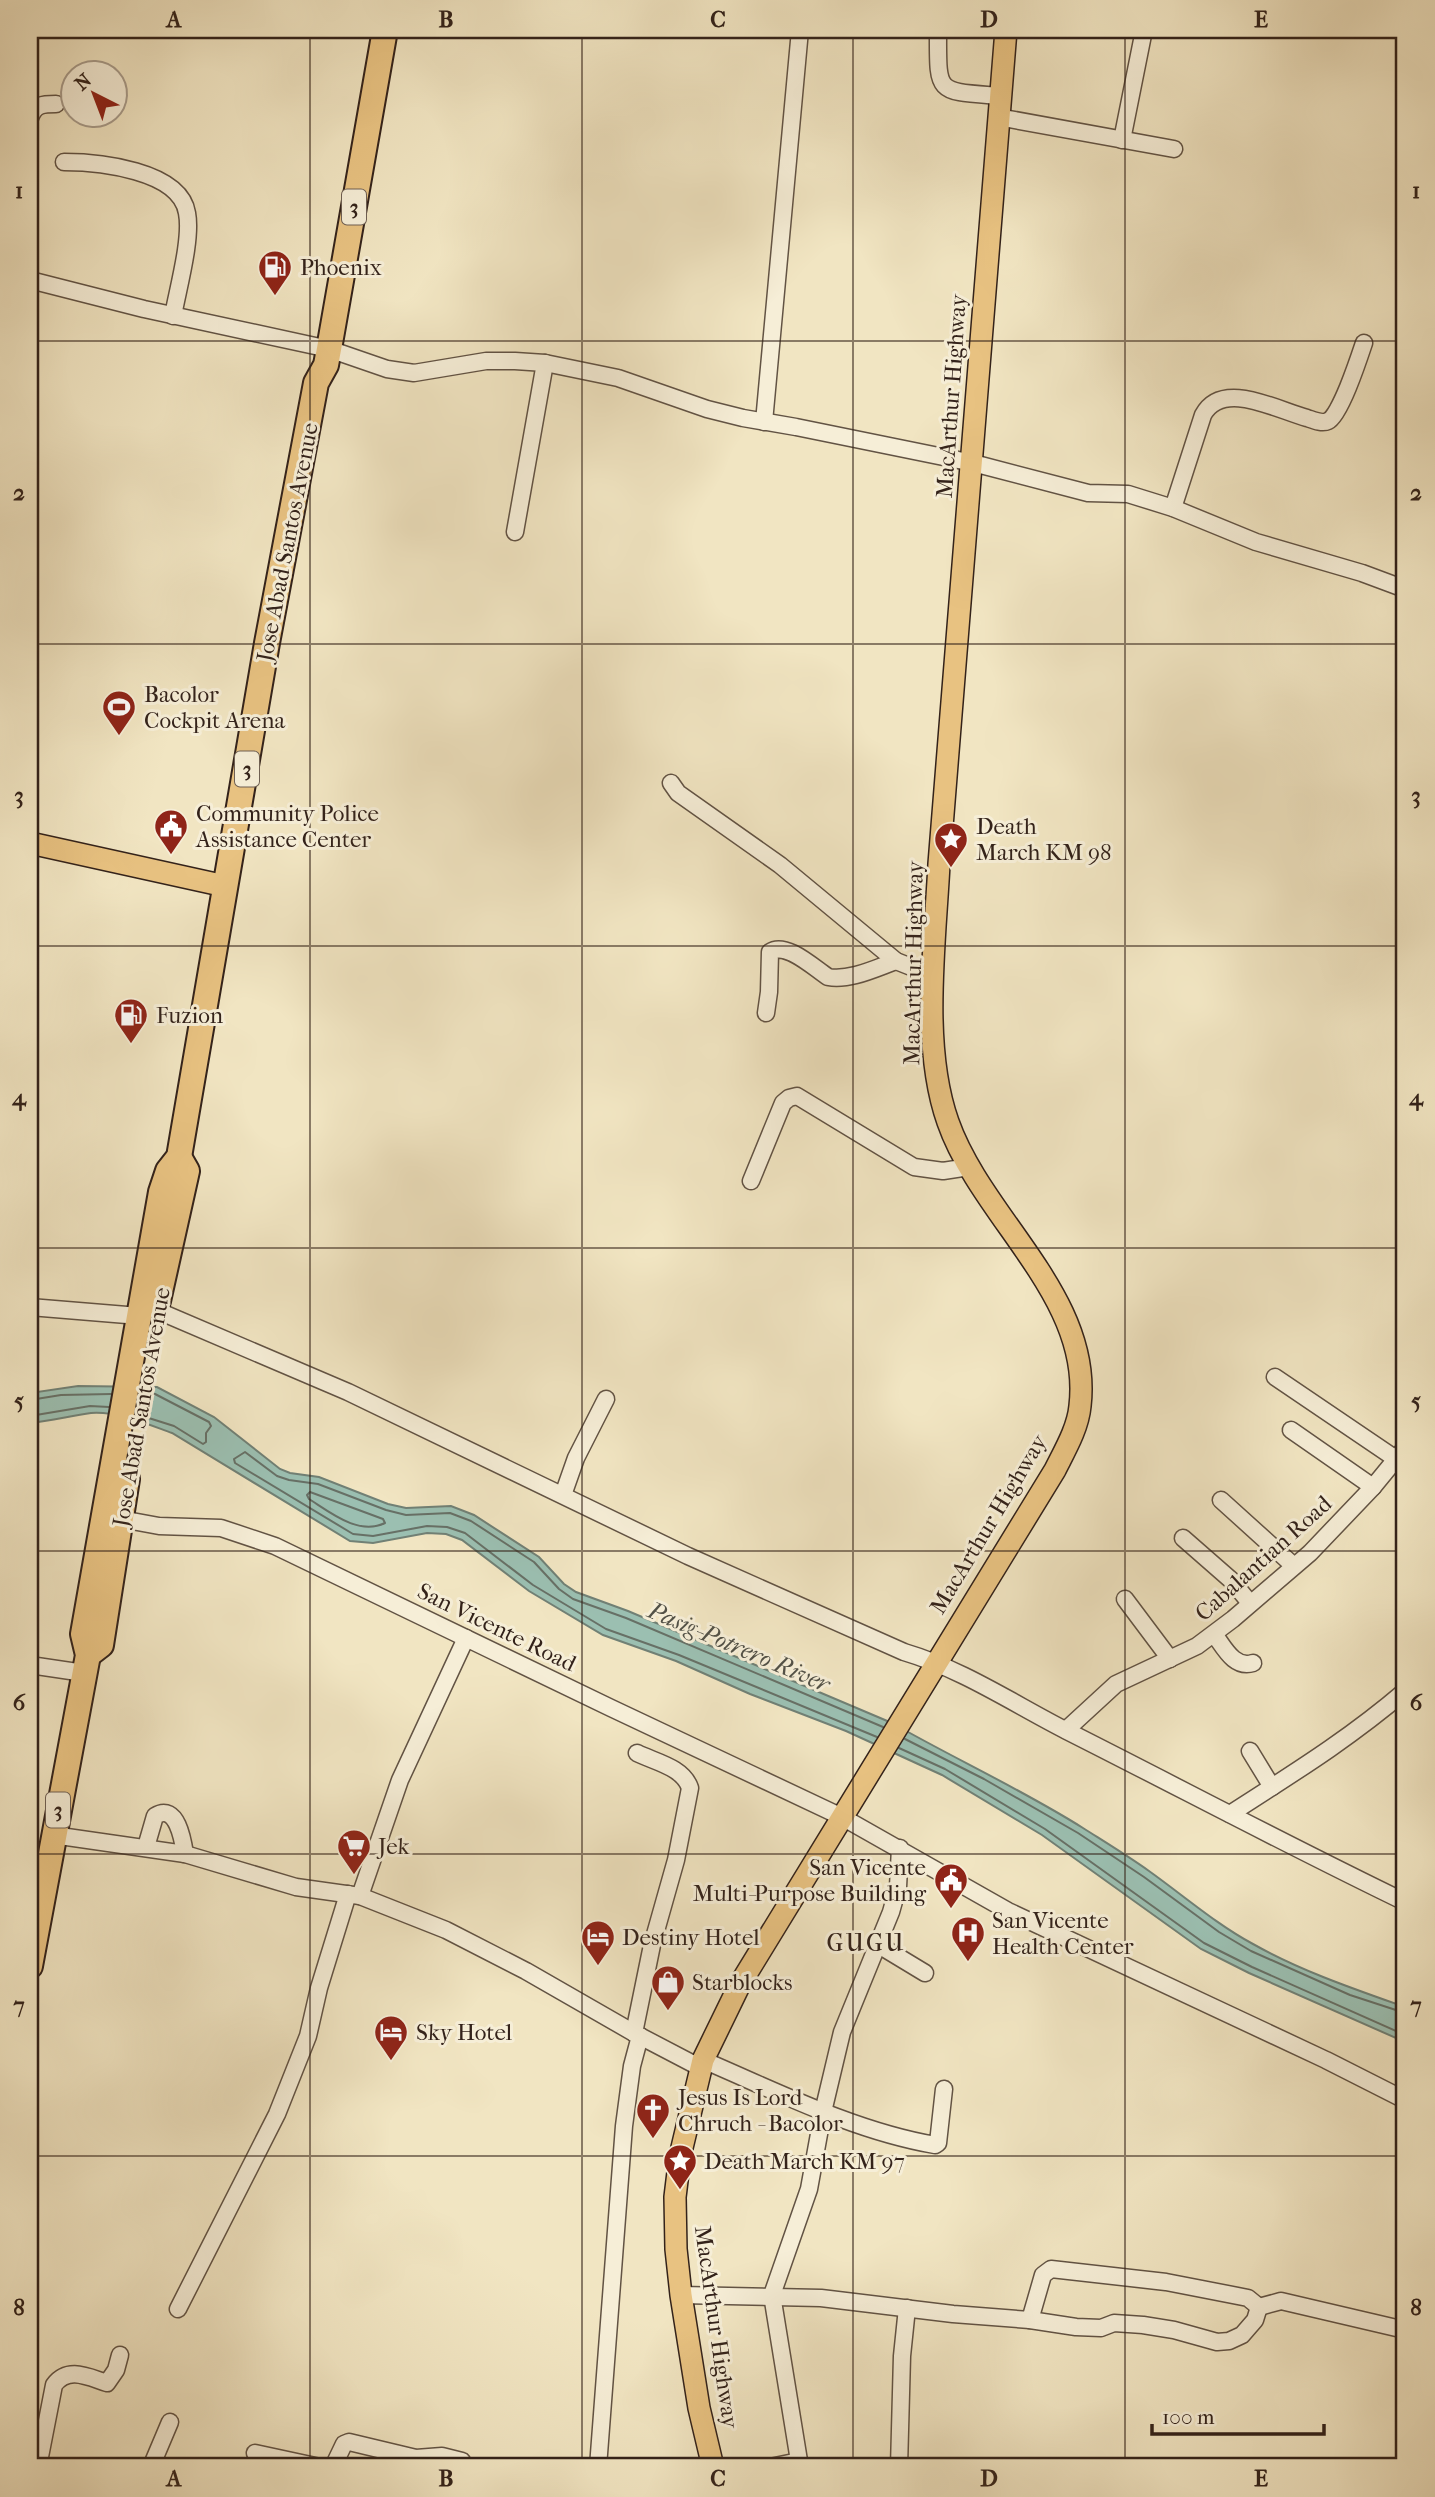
<svg xmlns="http://www.w3.org/2000/svg" width="1435" height="2497" font-family="'IM FELL French Canon',serif">
  <rect width="100%" height="100%" fill="#f1e5c2"/>
  <filter id="stains"><feTurbulence type="fractalNoise" baseFrequency=".00286" numOctaves="4"/><feColorMatrix values="0 0 0 0 .2 0 0 0 0 .09 0 0 0 0 .02 0 0 0 .5 -.17"/></filter>
  <radialGradient id="worn" r=".72"><stop offset=".6" stop-color="#630" stop-opacity="0"/><stop offset="1" stop-color="#630" stop-opacity=".3"/></radialGradient>
  <path fill="#9bbfb1" stroke="#718075" stroke-width="2" d="M78,1386L157,1387L214,1417L280,1469L290,1473L319,1477L388,1504L406,1508L451,1506L474,1515L539,1557L564,1584L576,1592L628,1611L892,1723C955,1759 1021,1789 1083,1828C1105,1842 1128,1856 1149,1871C1184,1896 1216,1924 1253,1944C1301,1971 1354,1989 1405,2007V2042L1249,1973L1201,1949L1042,1835L942,1775L846,1731L750,1694L676,1661L603,1635L529,1591L462,1540L446,1534L427,1533L373,1543L350,1541L172,1433C147,1424 117,1411 91,1413C70,1416 50,1421 30,1423V1393Z"/>
  <g fill="none" stroke-linecap="round" stroke-linejoin="round">
    <g stroke="#677066" stroke-width="2">
      <polyline points="30,1400 61,1395 111,1394"/>
      <polyline points="136,1414 174,1426 203,1444 206,1442 206,1433 211,1426 209,1422 155,1394 140,1394"/>
      <polyline points="30,1416 90,1406 109,1407"/>
      <path d="M310,1492L383,1519L385,1523C359,1536 331,1513 309,1499L307,1495Z"/>
      <polyline points="877,1737 679,1655 606,1629 533,1585 465,1533 447,1527 427,1526 373,1536 353,1534 235,1463 234,1459 245,1452 277,1476 289,1480 318,1484 386,1510 406,1515 450,1513 471,1521 534,1562 559,1589 573,1599 626,1618 883,1727"/>
      <polyline points="905,1739 984,1779 1078,1833 1144,1877 1219,1932 1251,1951 1350,1995 1405,2013"/>
      <polyline points="899,1748 945,1769 1045,1829 1204,1943 1252,1967 1405,2035"/>
    </g>
    <g stroke="#625344" stroke-width="19">
      <g id="minor">
        <path d="M938,30C938,95 935,91 1000,96"/>
        <polyline points="998,117 1174,149"/>
        <path d="M30,118C35,104 43,104 56,104"/>
        <polyline points="1122,140 1144,30"/>
        <path d="M64,162C98,162 180,170 187,213C192,239 178,288 173,316"/>
        <polyline points="30,280 144,309 329,349 387,369 414,373 486,361 515,361 545,363 618,378 707,409 743,418 796,427 973,463 1088,493 1128,494 1173,508 1256,542 1362,573 1405,589"/>
        <polyline points="764,422 800,30"/>
        <path d="M1173,508L1203,415C1222,379 1277,410 1307,418C1313,420 1322,424 1328,421C1340,416 1359,358 1364,343"/>
        <polyline points="515,532 545,363"/>
        <polyline points="671,783 678,793 780,865 896,961 934,976"/>
        <path d="M766,1013L769,992L770,952C786,941 814,968 828,977C850,981 876,968 896,961"/>
        <polyline points="751,1181 783,1103 789,1098 797,1096 914,1167 943,1171 969,1167"/>
        <polyline points="30,1307 139,1316"/>
        <path d="M156,1310L348,1392L688,1556L904,1652C962,1669 1014,1704 1067,1731C1180,1788 1291,1847 1405,1902"/>
        <polyline points="1275,1377 1396,1459"/>
        <polyline points="1291,1430 1373,1487"/>
        <polyline points="563,1495 576,1458 606,1399"/>
        <polyline points="1221,1500 1294,1566"/>
        <polyline points="121,1519 159,1526 221,1528 275,1546 611,1708 842,1817 1008,1911 1326,2060 1405,2100"/>
        <polyline points="1183,1538 1231,1580 1250,1603"/>
        <polyline points="1125,1599 1170,1659"/>
        <path d="M1214,1634C1224,1647 1234,1669 1253,1663"/>
        <polyline points="30,1665 84,1673"/>
        <polyline points="1066,1730 1116,1684 1197,1646 1233,1619 1310,1553 1373,1487 1405,1448"/>
        <polyline points="1250,1751 1272,1787"/>
        <path d="M1230,1814C1292,1774 1349,1739 1405,1691"/>
        <polyline points="53,1835 185,1854 296,1887 360,1896 446,1930 526,1971 634,2033 701,2068"/>
        <path d="M146,1847L155,1816C177,1802 183,1841 185,1854"/>
        <polyline points="360,1896 400,1780 466,1638"/>
        <polyline points="877,1944 925,1973"/>
        <path d="M634,2033L652,1945L676,1860L690,1788C683,1767 655,1762 637,1753"/>
        <path d="M703,2060C778,2092 854,2131 935,2145L938,2143L944,2089"/>
        <polyline points="681,2295 821,2298 953,2314 1030,2320 1076,2327 1101,2328 1114,2323 1143,2325 1174,2330 1217,2342 1229,2341 1242,2335 1255,2320 1259,2307"/>
        <polyline points="1259,2307 1281,2301 1405,2330"/>
        <polyline points="178,2309 277,2114 308,2036 319,1988 348,1894"/>
        <polyline points="1030,2320 1043,2275 1051,2269 1166,2282 1248,2298 1259,2307"/>
        <polyline points="255,2453 320,2467"/>
        <path d="M38,2467L54,2385C68,2366 88,2377 107,2383L116,2370L120,2355"/>
        <polyline points="151,2467 170,2422"/>
        <polyline points="333,2467 344,2444 349,2442 416,2458 442,2456 462,2461"/>
        <polyline points="598,2467 624,2126 632,2066 640,2036"/>
        <polyline points="770,2467 799,2461"/>
        <polyline points="800,2467 772,2295 809,2189 823,2112 842,2032 891,1912 898,1887 900,1848"/>
        <polyline points="899,2467 902,2356 907,2308"/>
      </g>
    </g>
    <g stroke="#33221a" stroke-width="24">
      <g id="major">
        <polyline points="30,843 225,886"/>
        <path d="M713,2467L699,2408L681,2295L676,2249L675,2197L680,2156L703,2060L740,1984L1055,1470C1065,1450 1078,1428 1080,1406C1093,1297 982,1219 948,1122C921,1046 935,944 939,864L1006,30"/>
      </g>
    </g>
    <g stroke="#33221a" stroke-width="28">
      <g id="highway">
        <polyline points="158,1301 187,1171 179,1157"/>
        <polyline points="88,1655 101,1645 127,1479"/>
        <polyline points="30,1966 88,1655 83,1634 161,1192 168,1171 179,1157 267,643 316,383 326,365 329,349 385,30"/>
      </g>
    </g>
    <use href="#minor" stroke="#f6eed7" stroke-width="16"/>
    <use href="#major" stroke="#e8c281" stroke-width="21"/>
    <use href="#highway" stroke="#e8c281" stroke-width="24"/>
  </g>
  <path fill="none" stroke="#33221a" stroke-width="2" stroke-opacity="0.55" d="M310,30V2467M582,30V2467M853,30V2467M1125,30V2467M30,341H1405M30,644H1405M30,946H1405M30,1248H1405M30,1551H1405M30,1854H1405M30,2156H1405"/>
  <defs>
    <g id="fuel-pin" transform="scale(1.75)"><path d="M0 17L-7.5 6A9.5 9.5 0 1 1 7.5 6Z" fill="#8f2418" stroke="#f6eed7"/><path d="M-5.5-6h7V0h2V4h1.3V-2.5L3-4.5l.8-.8L6-3V5H2.5V1h-1V6h-7ZM-4.2-4.7v3.2H.2V-4.7Z" fill="#fff"/></g>
    <g id="stadium-pin" transform="scale(1.75)"><path d="M0 17L-7.5 6A9.5 9.5 0 1 1 7.5 6Z" fill="#8f2418" stroke="#f6eed7"/><path d="M0-5a6.5 5 0 1 0 0 10a6.5 5 0 1 0 0-10ZM-3.5-1.8h7v3.6h-7Z" fill="#fff"/></g>
    <g id="civic-pin" transform="scale(1.75)"><path d="M0 17L-7.5 6A9.5 9.5 0 1 1 7.5 6Z" fill="#8f2418" stroke="#f6eed7"/><path d="M-.6-6.5H3V-4.5H.6V-3L4-1V1h2V6H-6V1h2V-1L-.6-3ZM-1.2 2.5V6h2.4V2.5Z" fill="#fff"/></g>
    <g id="sight-pin" transform="scale(1.75)"><path d="M0 17L-7.5 6A9.5 9.5 0 1 1 7.5 6Z" fill="#8f2418" stroke="#f6eed7"/><path d="M0-6L1.8-2.2L6-1.7L2.9 1.2L3.7 5.4L0 3.3L-3.7 5.4L-2.9 1.2L-6-1.7L-1.8-2.2Z" fill="#fff"/></g>
    <g id="supermarket-pin" transform="scale(1.75)"><path d="M0 17L-7.5 6A9.5 9.5 0 1 1 7.5 6Z" fill="#8f2418" stroke="#f6eed7"/><path d="M-6-5.5h2.5l.6 2H6L4.5 2H-2.5L-4.4-4H-6ZM-1.5 3.2a1.3 1.3 0 1 0 .1 0ZM3 3.2a1.3 1.3 0 1 0 .1 0Z" fill="#fff"/></g>
    <g id="hospital-pin" transform="scale(1.75)"><path d="M0 17L-7.5 6A9.5 9.5 0 1 1 7.5 6Z" fill="#8f2418" stroke="#f6eed7"/><path d="M-5-5h3v3.5h4V-5h3V5h-3V1.5h-4V5h-3Z" fill="#fff"/></g>
    <g id="hotel-pin" transform="scale(1.75)"><path d="M0 17L-7.5 6A9.5 9.5 0 1 1 7.5 6Z" fill="#8f2418" stroke="#f6eed7"/><path d="M-6-4.5h1.5V1H6V5H4.5V3h-9V5H-6ZM-4 0a1.8 1.8 0 1 1 3.6 0ZM.5 0V-2.5h3Q6-2.5 6 0Z" fill="#fff"/></g>
    <g id="shop-pin" transform="scale(1.75)"><path d="M0 17L-7.5 6A9.5 9.5 0 1 1 7.5 6Z" fill="#8f2418" stroke="#f6eed7"/><path d="M-5-2.5h2.3a2.7 3.5 0 0 1 5.4 0H5L5.5 6h-11ZM-1.5-2.5h3a1.5 2.3 0 0 0-3 0Z" fill="#fff"/></g>
    <g id="church-pin" transform="scale(1.75)"><path d="M0 17L-7.5 6A9.5 9.5 0 1 1 7.5 6Z" fill="#8f2418" stroke="#f6eed7"/><path d="M-1.2-6h2.4v3.5h3.3v2.4h-3.3V6h-2.4V-.1h-3.3v-2.4h3.3Z" fill="#fff"/></g>
  </defs>
  <g fill-rule="evenodd">
    <use href="#fuel-pin" x="275" y="267"/>
    <use href="#stadium-pin" x="119" y="707"/>
    <use href="#civic-pin" x="171" y="826"/>
    <use href="#sight-pin" x="951" y="839"/>
    <use href="#fuel-pin" x="131" y="1015"/>
    <use href="#supermarket-pin" x="354" y="1846"/>
    <use href="#civic-pin" x="951" y="1880"/>
    <use href="#hospital-pin" x="968" y="1933"/>
    <use href="#hotel-pin" x="598" y="1937"/>
    <use href="#shop-pin" x="668" y="1982"/>
    <use href="#hotel-pin" x="391" y="2032"/>
    <use href="#church-pin" x="653" y="2110"/>
    <use href="#sight-pin" x="680" y="2161"/>
  </g>
  <g text-anchor="middle" stroke-width="6" stroke-linejoin="round" paint-order="stroke">
    <g fill="#f6eed7" stroke="#6e5f53" stroke-width="2">
      <rect x="342" y="189.5" width="24" height="35" rx="5"/>
      <rect x="235" y="751.5" width="24" height="35" rx="5"/>
      <rect x="46" y="1792.5" width="24" height="35" rx="5"/>
    </g>
    <g font-size="21" font-weight="bold" fill="#33221a">
      <text x="354" y="214">3</text>
      <text x="247" y="776">3</text>
      <text x="58" y="1817">3</text>
    </g>
    <g font-size="23" fill="#33221a" stroke="#f6eed7" text-anchor="start">
      <text x="300" y="275">Phoenix</text>
      <text x="144" y="702">Bacolor<tspan x="144" dy="26">Cockpit Arena</tspan></text>
      <text x="196" y="821">Community Police<tspan x="196" dy="26">Assistance Center</tspan></text>
      <text x="976" y="834">Death<tspan x="976" dy="26">March KM 98</tspan></text>
      <text x="156" y="1023">Fuzion</text>
      <text x="378" y="1854">Jek</text>
      <text x="926" y="1875" text-anchor="end">San Vicente<tspan x="926" dy="26">Multi-Purpose Building</tspan></text>
      <text x="992" y="1928">San Vicente<tspan x="992" dy="26">Health Center</tspan></text>
      <text x="622" y="1945">Destiny Hotel</text>
      <text x="692" y="1990">Starblocks</text>
      <text x="416" y="2040">Sky Hotel</text>
      <text x="678" y="2105">Jesus Is Lord<tspan x="678" dy="26">Chruch - Bacolor</tspan></text>
      <text x="704" y="2169">Death March KM 97</text>
    </g>
    <g font-size="23" fill="#33221a" stroke="#f6eed7">
      <text transform="translate(951 396) rotate(-86)" y="8">MacArthur Highway</text>
      <text transform="translate(287 542) rotate(-79)" y="8">Jose Abad Santos Avenue</text>
      <text transform="translate(913 963) rotate(-89)" y="8">MacArthur Highway</text>
      <text transform="translate(141 1407) rotate(-80)" y="8">Jose Abad Santos Avenue</text>
      <text transform="translate(988 1524) rotate(-59)" y="8">MacArthur Highway</text>
      <text transform="translate(1263 1558) rotate(-42)" y="8">Cabalantian Road</text>
      <text transform="translate(497 1627) rotate(26)" y="8">San Vicente Road</text>
      <text transform="translate(717 2327) rotate(82)" y="8">MacArthur Highway</text>
    </g>
    <g font-size="24" font-style="italic" fill="#525147" stroke="#f6eed7">
      <text transform="translate(739 1647) rotate(23)" y="8">Pasig-Potrero River</text>
    </g>
    <g font-size="24" letter-spacing="2" fill="#33221a" stroke="#f6eed7">
      <text x="866" y="1951">GUGU</text>
    </g>
  </g>
  <rect width="1435" height="2497" fill="none" stroke="#f1e5c2" stroke-width="77"/>
  <g transform="translate(94 94) rotate(318)"><circle r="33" fill="#f6eed7" stroke="#a89c8b" stroke-width="2"/>
  <path d="M0-5L12 26L0 18L-12 26Z" fill="#8f2418"/>
  <text y="-10" font-size="19" font-weight="bold" text-anchor="middle" fill="#33221a">N</text>
  </g>
  <path d="M1152 2424v10h172v-10" fill="none" stroke="#33221a" stroke-width="3.5"/>
  <text x="1162" y="2424" font-size="21" fill="#33221a" stroke="#f6eed7" stroke-width="5" paint-order="stroke">100 m</text>
  <rect x="38" y="38" width="1358" height="2420" fill="none" stroke="#33221a" stroke-width="2.5"/>
  <g font-size="23" text-anchor="middle" font-weight="bold" fill="#33221a">
    <text x="174" y="27">A</text>
    <text x="446" y="27">B</text>
    <text x="718" y="27">C</text>
    <text x="989" y="27">D</text>
    <text x="1261" y="27">E</text>
    <text x="19" y="198">1</text>
    <text x="1416" y="198">1</text>
    <text x="19" y="500">2</text>
    <text x="1416" y="500">2</text>
    <text x="19" y="803">3</text>
    <text x="1416" y="803">3</text>
    <text x="19" y="1105">4</text>
    <text x="1416" y="1105">4</text>
    <text x="19" y="1408">5</text>
    <text x="1416" y="1408">5</text>
    <text x="19" y="1710">6</text>
    <text x="1416" y="1710">6</text>
    <text x="19" y="2013">7</text>
    <text x="1416" y="2013">7</text>
    <text x="19" y="2315">8</text>
    <text x="1416" y="2315">8</text>
    <text x="174" y="2486">A</text>
    <text x="446" y="2486">B</text>
    <text x="718" y="2486">C</text>
    <text x="989" y="2486">D</text>
    <text x="1261" y="2486">E</text>
  </g>
  <rect width="100%" height="100%" filter="url(#stains)"/>
  <rect width="100%" height="100%" fill="url(#worn)"/>
</svg>
